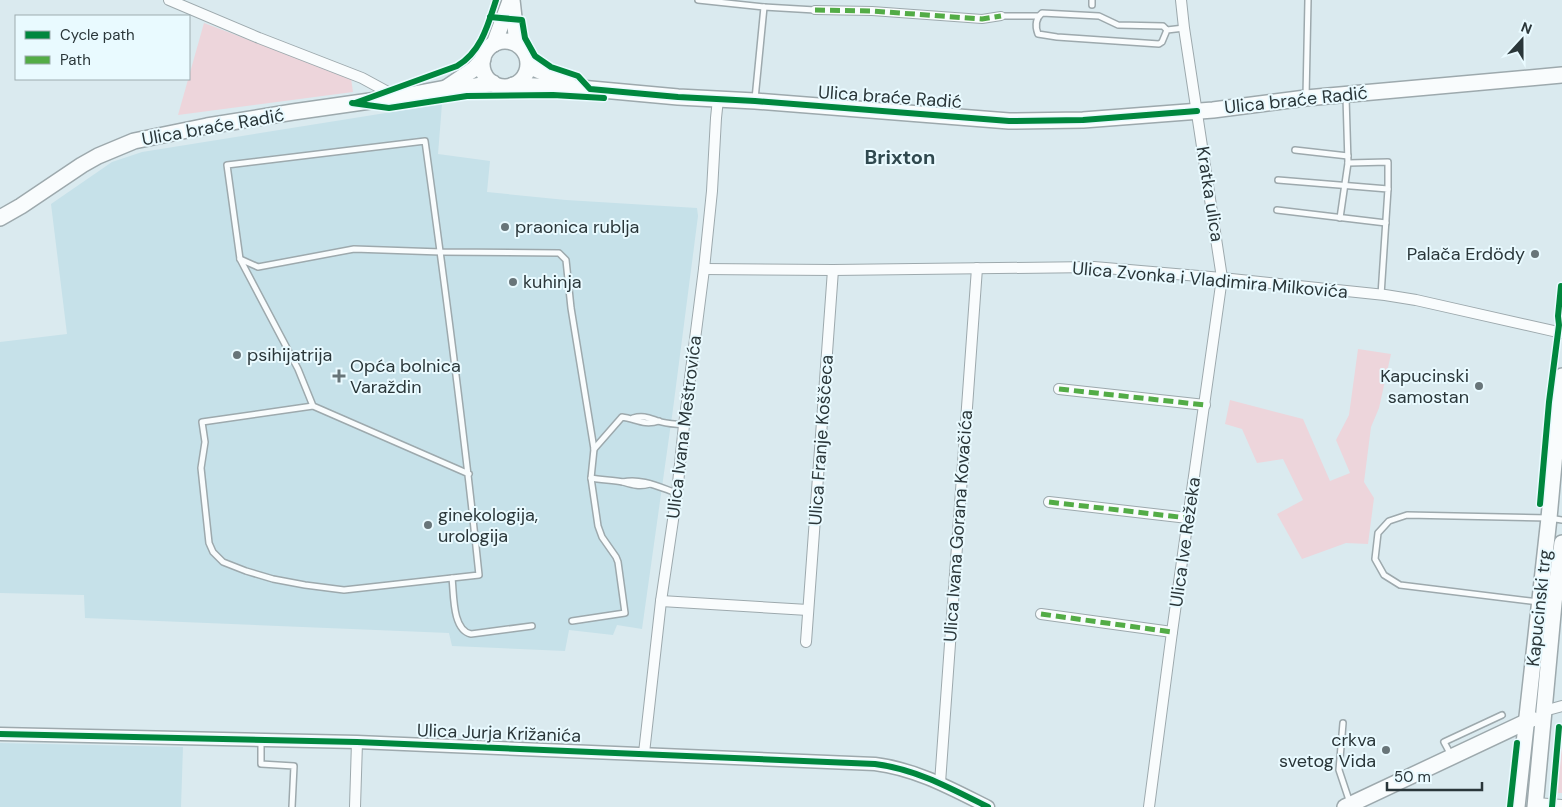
<svg xmlns="http://www.w3.org/2000/svg" width="1562" height="807" font-family="'DM Sans',sans-serif">
  <rect width="100%" height="100%" fill="#daeaef"/>
  <g fill="#c6e1e9">
    <polygon points="442,104 438,154 490,161 487,192 566,200 697,208 698,216 673,409 642,629 617,625 613,635 569,630 565,651 452,646 449,633 85,618 84,595 0,593 0,342 67,334 51,204 112,162 142,152"/>
    <polygon points="0,743 183,747 181,807 0,807"/>
  </g>
  <g fill="#edd5db">
    <polygon points="204,23 351,78 353,92 178,115"/>
    <polygon points="1358,349 1391,354 1379,408 1371,427 1364,482 1374,498 1368,544 1346,543 1302,559 1277,514 1303,500 1283,459 1257,463 1242,429 1225,424 1230,400 1303,419 1330,481 1350,473 1336,440 1349,415"/>
    <polygon points="1562,743 1562,793 1557,793"/>
  </g>
  <g fill="none" stroke-linecap="round" stroke-linejoin="round">
    <g stroke="#9da9ad" stroke-width="8">
      <g id="service">
        <polyline points="698,0 764,7 755,99"/>
        <polyline points="1092,5 1092,0"/>
        <polyline points="764,7 815,10"/>
        <polyline points="1001,16 1038,16"/>
        <path d="M1167,30L1162,42L1159,44L1057,37L1038,34C1035,26 1035,19 1042,13L1099,16L1118,25L1163,26L1167,30L1184,28"/>
        <polyline points="1306,97 1308,0"/>
        <polyline points="1295,150 1348,156"/>
        <polyline points="1348,163 1388,162 1388,189"/>
        <polyline points="1278,180 1388,189 1381,295"/>
        <polyline points="1277,210 1386,223"/>
        <polyline points="1340,218 1348,163 1346,97"/>
        <polyline points="240,259 258,267 354,249 441,252 559,253 566,260 571,308 594,449 591,478 598,526 602,537 616,557 618,562 625,613 572,621"/>
        <path d="M313,406L298,369L240,259L227,165L425,141C445,285 464,430 479,575L344,590L305,585L273,579L246,571L223,562L213,552L209,543L201,468L205,442L202,422L313,406L469,474"/>
        <path d="M633,418C643,415 649,418 658,421C666,424 676,424 684,425"/>
        <path d="M594,449L622,417C636,419 644,426 659,421"/>
        <path d="M591,478C601,480 613,480 623,482C633,485 639,487 650,484"/>
        <path d="M623,482C641,478 659,487 677,493"/>
        <path d="M452,578C454,594 452,630 471,634L532,626"/>
        <polyline points="1539,602 1400,585 1384,575 1375,559 1378,533 1389,521 1407,515 1549,518 1562,520"/>
        <polyline points="1343,723 1339,770 1350,803"/>
        <polyline points="261,741 261,764 294,766 292,807"/>
        <polyline points="1451,755 1444,742 1502,715"/>
      </g>
    </g>
    <g stroke="#9da9ad" stroke-width="10">
      <polyline id="pedestrian" points="815,10 872,11 982,19 1001,16"/>
    </g>
    <g stroke="#9da9ad" stroke-width="12">
      <g id="minor">
        <polyline points="169,0 259,38 362,78 397,97"/>
        <polyline points="704,269 833,270 1094,267 1222,278 1385,295 1416,300 1562,333"/>
        <polyline points="1059,389 1205,405"/>
        <polyline points="1049,502 1188,518"/>
        <polyline points="661,601 808,610"/>
        <polyline points="1041,614 1172,632"/>
        <polyline points="806,642 833,270"/>
        <polyline points="1544,711 1562,706"/>
        <polyline points="644,753 661,601 677,493 684,425 704,269 712,191 716,118 718,99"/>
        <polyline points="940,783 977,268"/>
        <polyline points="1536,803 1562,805"/>
        <polyline points="355,807 357,742"/>
        <polyline points="1149,807 1172,632 1222,278 1184,28 1181,0"/>
      </g>
    </g>
    <g stroke="#9da9ad" stroke-width="15">
      <path id="tertiary" d="M0,734L357,742L875,764C916,769 952,789 988,807"/>
    </g>
    <g stroke="#9da9ad" stroke-width="18">
      <g id="secondary">
        <polyline points="512,0 516,35 523,49"/>
        <circle cx="505" cy="64" r="23"/>
        <polyline points="494,44 510,1"/>
        <polyline points="527,55 535,69 569,84"/>
        <polyline points="513,85 580,88 678,97 755,101 1009,121 1083,120 1213,110 1306,98 1562,75"/>
        <polyline points="446,88 474,69 483,59"/>
        <polyline points="0,218 21,206 82,165 98,156 134,141 207,126 293,112 398,97 446,88 465,88 493,83"/>
        <polyline points="1345,807 1532,719"/>
        <polyline points="1517,807 1549,518 1562,376"/>
        <polyline points="1535,807 1554,603 1562,543"/>
      </g>
    </g>
    <use href="#service" stroke="#f9fcfd" stroke-width="5"/>
    <use href="#pedestrian" stroke="#f9fcfd" stroke-width="8"/>
    <use href="#minor" stroke="#f9fcfd" stroke-width="10"/>
    <use href="#tertiary" stroke="#f9fcfd" stroke-width="12"/>
    <use href="#secondary" stroke="#f9fcfd" stroke-width="15"/>
    <g stroke="#53ac46" stroke-width="5" stroke-dasharray="10 5" stroke-linecap="butt">
      <polyline points="815,10 872,11 982,19 1001,16"/>
      <polyline points="1059,389 1205,405"/>
      <polyline points="1049,502 1188,518"/>
      <polyline points="1041,614 1172,632"/>
    </g>
    <g stroke="#e9faff" stroke-width="9">
      <g id="cycleway">
        <polyline points="490,17 522,20 525,38 535,56 551,67 578,76 590,89 678,97 755,101 1009,121 1083,120 1197,111"/>
        <polyline points="352,103 389,108 467,96 553,95 604,98"/>
        <path d="M355,103L457,66C481,52 488,25 496,0"/>
        <polyline points="1540,504 1549,402 1559,325 1558,316 1561,286"/>
        <path d="M0,734L357,742L875,764C916,769 952,789 988,807"/>
        <polyline points="1510,807 1517,743"/>
        <polyline points="1552,807 1559,727"/>
      </g>
    </g>
    <use href="#cycleway" stroke="#00873e" stroke-width="6"/>
  </g>
  <g fill="#687579" stroke="#e9faff" stroke-width="2">
    <circle cx="505" cy="227" r="5"/>
    <circle cx="1535" cy="254" r="5"/>
    <circle cx="513" cy="282" r="5"/>
    <circle cx="237" cy="355" r="5"/>
    <path d="M336.5 368.5h5v5h5v5h-5v5h-5v-5h-5v-5h5z"/>
    <circle cx="1479" cy="386" r="5"/>
    <circle cx="428" cy="525" r="5"/>
    <circle cx="1386" cy="750" r="5"/>
  </g>
  <g text-anchor="middle" stroke-width="4" stroke-linejoin="round" paint-order="stroke">
    <g font-size="18" fill="#2a3639" stroke="#e9faff">
      <text transform="translate(890 97) rotate(4)" y="6">Ulica braće Radić</text>
      <text transform="translate(1296 100) rotate(-6)" y="6">Ulica braće Radić</text>
      <text transform="translate(213 127) rotate(-10)" y="6">Ulica braće Radić</text>
      <text transform="translate(1210 194) rotate(81)" y="6">Kratka ulica</text>
      <text transform="translate(1210 280) rotate(5)" y="6">Ulica Zvonka i Vladimira Milkovića</text>
      <text transform="translate(684 427) rotate(-83)" y="6">Ulica Ivana Meštrovića</text>
      <text transform="translate(821 440) rotate(-86)" y="6">Ulica Franje Koščeca</text>
      <text transform="translate(958 526) rotate(-86)" y="6">Ulica Ivana Gorana Kovačića</text>
      <text transform="translate(1185 542) rotate(-82)" y="6">Ulica Ive Režeka</text>
      <text transform="translate(1539 608) rotate(-84)" y="6">Kapucinski trg</text>
      <text transform="translate(499 733) rotate(2)" y="6">Ulica Jurja Križanića</text>
    </g>
    <g font-size="18" fill="#2a3639" stroke="#e9faff" text-anchor="start">
      <text x="515" y="233">praonica rublja</text>
      <text x="1525" y="260" text-anchor="end">Palača Erdödy</text>
      <text x="523" y="288">kuhinja</text>
      <text x="247" y="361">psihijatrija</text>
      <text x="350" y="372">Opća bolnica<tspan x="350" dy="21">Varaždin</tspan></text>
      <text x="1469" y="382" text-anchor="end">Kapucinski<tspan x="1469" dy="21">samostan</tspan></text>
      <text x="438" y="521">ginekologija,<tspan x="438" dy="21">urologija</tspan></text>
      <text x="1376" y="746" text-anchor="end">crkva<tspan x="1376" dy="21">svetog Vida</tspan></text>
    </g>
    <g font-size="20" font-weight="bold" fill="#30494f" stroke="#e9faff">
      <text x="900" y="164">Brixton</text>
    </g>
  </g>
  <rect x="15" y="15" width="175" height="65" fill="#e9faff" stroke="#9dacb0"/>
  <rect x="25" y="31" width="25" height="8" fill="#00873e" stroke="#9dacb0"/>
  <text x="60" y="40" font-size="15" fill="#2a3639">Cycle path</text>
  <rect x="25" y="56" width="25" height="8" fill="#53ac46" stroke="#9dacb0"/>
  <text x="60" y="65" font-size="15" fill="#2a3639">Path</text>
  <g transform="translate(1522 40) rotate(21)" stroke="#e9faff" stroke-width="4" paint-order="stroke">
  <path d="M0-4L9 19L0 12L-9 19Z" fill="#2a3639"/>
  <text y="-8" font-size="14" font-weight="bold" text-anchor="middle" fill="#2a3639">N</text>
  </g>
  <path d="M1387 782v8h95v-8" fill="none" stroke="#2a3639" stroke-width="2.5"/>
  <text x="1394" y="782" font-size="15" fill="#2a3639" stroke="#e9faff" stroke-width="4" paint-order="stroke">50 m</text>
</svg>
